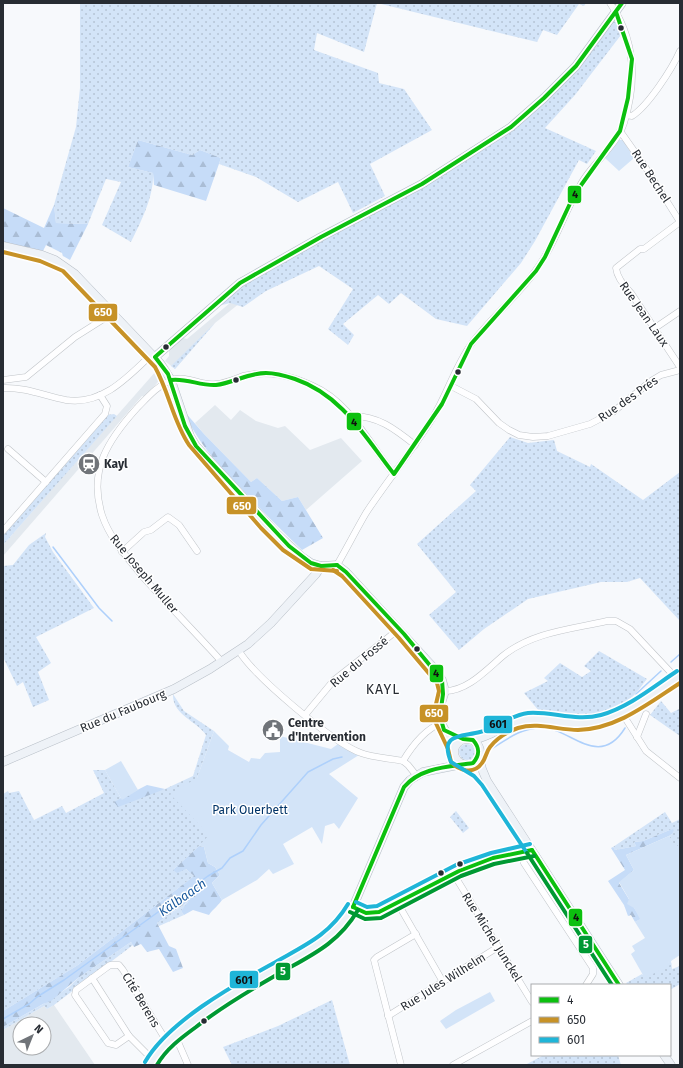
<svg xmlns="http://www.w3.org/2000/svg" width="683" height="1068" font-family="'Fira Sans',sans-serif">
  <defs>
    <pattern id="grass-dots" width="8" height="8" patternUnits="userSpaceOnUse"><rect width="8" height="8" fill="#d3e4f8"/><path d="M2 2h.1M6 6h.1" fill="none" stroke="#b5c4d5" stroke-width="1.8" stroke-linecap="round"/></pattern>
    <pattern id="forest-firs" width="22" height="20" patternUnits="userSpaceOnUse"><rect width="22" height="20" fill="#c6dcf8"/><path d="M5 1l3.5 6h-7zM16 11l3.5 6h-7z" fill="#aabdd5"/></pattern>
  </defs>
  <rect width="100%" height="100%" fill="#f7f9fc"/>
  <g fill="#e3e9ef" fill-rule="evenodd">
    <polygon points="616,22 619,28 595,64 576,87 532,129 508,147 483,165 292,271 240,303 215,323 175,369 165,361 169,356 169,351 183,338 187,339 230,303 257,286 448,179 505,143 529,125 572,83"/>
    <polygon points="157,370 163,376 145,397 142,396 3,556 3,545"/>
    <polygon points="215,405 231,420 240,410 256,421 278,428 285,426 310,450 341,438 362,461 306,510 298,497 282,501 257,478 251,482 204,434 195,423"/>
    <path d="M54,1005L95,1065H3V1030L44,1006L47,1009ZM20,1024H44V1048H20Z"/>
  </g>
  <g fill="url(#grass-dots)">
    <path d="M80,3H586L584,6L579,4L557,35L543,30L537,42L377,3L364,52L317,33L314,50L378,73L379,83L404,89L432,130L370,164L385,196L353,213L338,182L298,202L256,177L219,164L221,158L200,150L192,155L138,140L128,167L153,173C154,197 141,221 131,242L102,225L121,182L106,179L88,224L56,223L54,205L76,127L80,88Z"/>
    <polygon points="613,21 616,22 621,35 575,95 545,128 596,151 587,164 579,160 535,241 521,263 467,326 436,319 401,293 389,304 378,295 343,324 354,335 348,345 328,329 353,289 319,266 266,291 243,307 230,303 222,305 221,302 238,288 331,235 527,117"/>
    <polygon points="215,323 175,369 171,366"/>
    <polygon points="114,414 117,416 3,545 3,534 107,415"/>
    <polygon points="510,437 528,443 554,440 557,451 590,467 591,464 643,500 680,472 680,621 640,578 627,582 601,582 528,599 484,629 459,650 429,615 456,592 417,544 476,491 470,485"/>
    <polygon points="46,533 45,537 53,552 94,608 36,637 51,663 38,672 49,700 33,707 23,682 17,686 3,657 3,566 13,565 29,545"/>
    <path d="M599,651L647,679C642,685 637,693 631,698C603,721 571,716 539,711L524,693L548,681L544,678L560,663L582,677L591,671L584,666Z"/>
    <path d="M173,694L184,711L214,731L197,778L210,836L173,870L186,869L194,876L78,965L3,1011V794L8,791L9,793L19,791L34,820L62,806L66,813L104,793L93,770H105L122,800L114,802L165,789L193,776L206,735C197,721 172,715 173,694Z"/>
    <polygon points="661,701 671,713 679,709 680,710 680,736 650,715"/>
    <circle cx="467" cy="752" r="8"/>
    <polygon points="456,811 469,828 463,833 450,817"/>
    <polygon points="665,812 672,823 680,819 680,844 676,848 669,836 672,834 672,829 643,841 634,842 636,846 615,850 613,847"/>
    <polygon points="191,900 181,911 184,915 159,926 157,923"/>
    <polygon points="131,942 133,945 54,1005 47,1009 44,1006 3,1030 3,1027 45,1003 69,987 78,978"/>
    <polygon points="680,955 671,961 672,969 680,966 680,984 670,990 670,985 628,985 626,983 642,974 643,975 671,964 667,962"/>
    <polygon points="332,1000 350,1065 232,1065 223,1047 278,1026"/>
    <polygon points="544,1055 618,1055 621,1065 525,1065"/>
  </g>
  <g fill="url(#forest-firs)">
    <polygon points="138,140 192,155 200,150 221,158 206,201 154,185 153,173 128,167"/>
    <polygon points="54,205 56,223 88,224 70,260 63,256 62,253 46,245 43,251 3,242 3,208 44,228"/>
    <path d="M184,411L204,434L251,482L257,478L282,501L298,497L323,538L302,550C281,530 260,509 240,487C218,464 196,441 184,411Z"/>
    <polygon points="147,785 165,789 118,807 114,802"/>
    <polygon points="672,829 674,830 672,834 669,836 626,855 634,870 619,883 641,919 635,922 631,915 628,916 624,905 608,881 625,870 611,848 613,847 615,850 636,846 634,842 643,841"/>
    <path d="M199,846L204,847L208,863L215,867L220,875L212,883L222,900C219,905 213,909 209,915L193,910L184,915L181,911L189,901L157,923L169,946L176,949L183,968L173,972L159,949L147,952L141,944L134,947L131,942L78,978L51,1001L43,1004L3,1027V1011L78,965L194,876L186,869L177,873L173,870Z"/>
  </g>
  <g fill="#d3e4f8">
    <polygon points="619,140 623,140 634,158 619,171 605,158"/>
    <polygon points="214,731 229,746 228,750 249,762 251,758 260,759 265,753 280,752 280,736 331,749 338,744 359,755 329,774 358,798 339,829 334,823 325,826 322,844 312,827 283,844 294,864 273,874 269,869 257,880 222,900 212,883 220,875 215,867 208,863 204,847 199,846 209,835 170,794 197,778"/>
    <polygon points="121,761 138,790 122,800 105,770"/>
    <polygon points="669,836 676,847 680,844 680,955 668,962 672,964 647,977 643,975 631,954 635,951 632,946 645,938 635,922 640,919 634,908 627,904 629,899 619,882 634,870 626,855"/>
    <polygon points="490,992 495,1001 446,1029 440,1021 456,1010"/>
  </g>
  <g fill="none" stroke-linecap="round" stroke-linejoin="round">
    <g stroke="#aed0fb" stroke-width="1.5">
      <polyline points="53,547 99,608 112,621"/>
      <polyline points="671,662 680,654"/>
      <polyline points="636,694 661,671"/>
      <path d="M485,753C504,742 519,727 543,728C570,728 599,770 625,728"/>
      <polyline points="3,1019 29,1004 37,997 64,980 208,876 222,868 230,858 243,851 261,825 308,772 333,759 342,757"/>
    </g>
    <g stroke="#c0c4c8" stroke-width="7">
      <g id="minor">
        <path d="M626,115L632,116C648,106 672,69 680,51"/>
        <polyline points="620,131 644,165 680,222"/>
        <path d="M680,222L644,249H640L616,268C617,278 624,286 631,293L680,367"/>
        <polyline points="655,328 680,311"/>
        <polyline points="3,380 26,377 75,337 113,313"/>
        <polyline points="451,386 476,399 499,423 509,430 519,435 533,437 548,436 590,424 613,412 651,381 661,375 680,370"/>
        <path d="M3,388C25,387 45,396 66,400C102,406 129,376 152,354"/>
        <path d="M351,416C377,415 395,429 415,445"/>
        <polyline points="8,449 46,482"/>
        <polyline points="3,531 105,414 107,406 100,395"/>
        <polyline points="122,552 144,532 151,530 168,517 179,525 197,551"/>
        <path d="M337,565C347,548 356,530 366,513C387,481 412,451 432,419C447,395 455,366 472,343C495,313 525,290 544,258C559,233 568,204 584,179C596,161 617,144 624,123C637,81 635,39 610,3"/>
        <path d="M239,651C254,676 333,743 361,753C374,758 390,758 403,761L408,765L416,775"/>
        <path d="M222,662C196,633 169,606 143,577C127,557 110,539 102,515C88,470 108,440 137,408C147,398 157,386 171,380C187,374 201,387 216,384C226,383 235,379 243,376C268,370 290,375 313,386C350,402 369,444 394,474"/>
        <path d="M445,691C468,691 487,669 504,655C533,632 572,629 607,621H616L630,629L676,678"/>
        <polyline points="622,713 646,751 680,778"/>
        <polyline points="305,715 334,680 399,629"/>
        <polyline points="637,737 646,714"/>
        <path d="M403,761C412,746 424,730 441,723"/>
        <polyline points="524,863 593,968 593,974 586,985"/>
        <polyline points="453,873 532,1002"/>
        <polyline points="397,902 443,982"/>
        <path d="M353,907C363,913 368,915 379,912C414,892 448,873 487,860C502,855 517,855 532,850"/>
        <polyline points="92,978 129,1036 153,1060"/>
        <polyline points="388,1016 498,947"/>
        <polyline points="175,1035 188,1065"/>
        <polyline points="129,1036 116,1045 108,1043 75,995 76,990 110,965 119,965 123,970 167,1042"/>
        <polyline points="401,1065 374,960 377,957 416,934"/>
        <polyline points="453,1065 532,1021"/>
      </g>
    </g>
    <g stroke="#b8bfc7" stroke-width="9">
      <g id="major">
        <polyline points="3,246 42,255 55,260 75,274 160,363 171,380 190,436 196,446 233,486 276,533 302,557 311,563 321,566 337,565 346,572 433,667 442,680 445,691 439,710 440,721 454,747"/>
        <polyline points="155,357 240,283 321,237 422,184 511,127 544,98 576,66 622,3"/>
        <circle cx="467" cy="752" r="13"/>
        <path d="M473,740C492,736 507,723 527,720C544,717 561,724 579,724C617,723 649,696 680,676"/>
        <polyline points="479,755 482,769 487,781 619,985"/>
        <polyline points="3,762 174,689 210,669 248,644 271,623 316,574 321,566"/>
        <polyline points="664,1055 671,1065"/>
        <path d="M150,1065C160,1045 178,1033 195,1020C234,991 276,968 319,945C333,934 344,923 353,907L404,787L410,780L423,772L463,764"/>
      </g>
    </g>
    <use href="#minor" stroke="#fefeff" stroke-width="6"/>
    <use href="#major" stroke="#eef2f7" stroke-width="8"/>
    <g stroke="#fff" stroke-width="7">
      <g id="bus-1">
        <path d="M171,380C187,378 200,386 216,385C233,383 248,373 266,373C276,373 286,376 295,379C342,395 365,437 394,474L442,404L471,344L536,271L545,257L574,195L620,131L628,98L632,59L616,12"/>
        <polyline points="337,565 321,566 311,563 289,546 196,446 185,426 168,374 155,357 240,283 321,237 422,184 511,127 544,98 576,66 622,3"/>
        <path d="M337,565L346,572L404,634L442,680L443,694L440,716L444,730L463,739L473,740C480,748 480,755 473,763C449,767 421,767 404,787L353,907"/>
        <polyline points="532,850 619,985"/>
        <polyline points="353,907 366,913 379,912 459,871 493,858 532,850"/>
      </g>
    </g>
    <g stroke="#fff" stroke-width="7">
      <g id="bus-2">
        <path d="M3,252L40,261L63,271L155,367C169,392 173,421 189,445L261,528L283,550L311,569L337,571"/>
        <path d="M333,570L342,576L399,638L437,683L439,691L433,717L448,749L451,762C459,771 474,775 482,763C486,758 486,752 490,747C497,738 507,732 518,728C538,722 558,730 578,730C617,729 649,703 680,683"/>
      </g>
    </g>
    <g stroke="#fff" stroke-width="7">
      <g id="bus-3">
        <path d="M527,853L482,785L474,776L451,762C439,733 461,737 480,732C497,728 510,715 528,713C552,711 576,722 601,715C629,707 653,687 677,671"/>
        <polyline points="356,902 367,907 377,906 456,865 491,853 530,844"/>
        <path d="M145,1062C168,1022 232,986 272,964C303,946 329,936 348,904"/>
      </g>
    </g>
    <g stroke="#fff" stroke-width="7">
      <g id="bus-4">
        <polyline points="527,853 612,985"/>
        <polyline points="350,912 365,919 381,918 461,876 494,864 534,856"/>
        <path d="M157,1065C166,1049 181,1038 196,1027C220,1008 247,992 273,977C307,957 337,946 358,910"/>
      </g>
    </g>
    <use href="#bus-1" stroke="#0cc00f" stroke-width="4"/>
    <use href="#bus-2" stroke="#c79227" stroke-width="4"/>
    <use href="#bus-3" stroke="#1fb5d8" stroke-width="4"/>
    <use href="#bus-4" stroke="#093" stroke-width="4"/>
  </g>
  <defs>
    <g id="station-disc" transform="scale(1.15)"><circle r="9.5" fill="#707479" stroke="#fff"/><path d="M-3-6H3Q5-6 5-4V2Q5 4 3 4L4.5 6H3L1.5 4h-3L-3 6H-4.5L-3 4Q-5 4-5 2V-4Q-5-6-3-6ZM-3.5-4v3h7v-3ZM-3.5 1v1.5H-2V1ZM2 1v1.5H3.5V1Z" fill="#fff"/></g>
    <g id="civic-disc" transform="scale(1.15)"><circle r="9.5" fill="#707479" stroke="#fff"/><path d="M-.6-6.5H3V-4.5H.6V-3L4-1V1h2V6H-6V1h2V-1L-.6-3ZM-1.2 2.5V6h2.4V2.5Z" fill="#fff"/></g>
  </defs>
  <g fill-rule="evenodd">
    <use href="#station-disc" x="89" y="464"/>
    <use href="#civic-disc" x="273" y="730"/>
  </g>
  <g fill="#272c33" stroke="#fff" stroke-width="1.5">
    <circle cx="621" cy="28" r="3.5"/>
    <circle cx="166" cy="347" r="3.5"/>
    <circle cx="458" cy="372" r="3.5"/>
    <circle cx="236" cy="380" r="3.5"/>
    <circle cx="417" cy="649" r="3.5"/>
    <circle cx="460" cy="864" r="3.5"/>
    <circle cx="441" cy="873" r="3.5"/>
    <circle cx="204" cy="1021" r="3.5"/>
  </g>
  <g text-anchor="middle" stroke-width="3" stroke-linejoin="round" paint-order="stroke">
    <g font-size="12" fill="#272c33" stroke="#fff">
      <text transform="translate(651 176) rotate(57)" y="4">Rue Bechel</text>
      <text transform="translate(644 314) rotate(55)" y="4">Rue Jean Laux</text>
      <text transform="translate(628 399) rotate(-35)" y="4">Rue des Prés</text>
      <text transform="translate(144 574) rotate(50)" y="4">Rue Joseph Muller</text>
      <text transform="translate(359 662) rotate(-40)" y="4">Rue du Fossé</text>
      <text transform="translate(123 711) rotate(-23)" y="4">Rue du Faubourg</text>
      <text transform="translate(492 937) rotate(58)" y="4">Rue Michel Junckel</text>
      <text transform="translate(443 982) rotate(-32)" y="4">Rue Jules Wilhelm</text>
      <text transform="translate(141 1000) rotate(59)" y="4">Cité Berens</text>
    </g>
    <g font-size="12" font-weight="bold" fill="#272c33" stroke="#fff" text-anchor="start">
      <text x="104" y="468">Kayl</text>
      <text x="288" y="727">Centre<tspan x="288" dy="14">d'Intervention</tspan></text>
    </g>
    <g font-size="12" fill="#003367" stroke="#fff">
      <text x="250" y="814">Park Ouerbett</text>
    </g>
    <g font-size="13" font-style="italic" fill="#17589d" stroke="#fff">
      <text transform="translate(182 897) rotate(-35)" y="5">Kälbaach</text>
    </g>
    <g font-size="14" letter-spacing="1" fill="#272c33" stroke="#fff">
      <text x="383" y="694">KAYL</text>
    </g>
  </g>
  <g stroke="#fff" stroke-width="1.5">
    <rect x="567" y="185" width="15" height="19" rx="4" fill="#0cc00f"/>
    <rect x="88" y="303" width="30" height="19" rx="4" fill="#c79227"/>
    <rect x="346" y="412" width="16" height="19" rx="4" fill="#0cc00f"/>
    <rect x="226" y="496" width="31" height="19" rx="4" fill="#c79227"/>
    <rect x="429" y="664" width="15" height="19" rx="4" fill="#0cc00f"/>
    <rect x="419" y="704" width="30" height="19" rx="4" fill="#c79227"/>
    <rect x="483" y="715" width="30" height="19" rx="4" fill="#1fb5d8"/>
    <rect x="568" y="908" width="15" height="19" rx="4" fill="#0cc00f"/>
    <rect x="578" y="935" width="15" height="19" rx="4" fill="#093"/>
    <rect x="275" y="962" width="16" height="19" rx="4" fill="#093"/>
    <rect x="229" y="970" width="30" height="19" rx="4" fill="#1fb5d8"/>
  </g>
  <g font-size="11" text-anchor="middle" font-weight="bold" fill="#fff">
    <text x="103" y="316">650</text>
    <text x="242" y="510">650</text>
    <text x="434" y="717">650</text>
    <text x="586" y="948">5</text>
    <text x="283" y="975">5</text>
  </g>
  <g font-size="11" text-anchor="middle" font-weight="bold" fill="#111">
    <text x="575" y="198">4</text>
    <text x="354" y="426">4</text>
    <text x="436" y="677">4</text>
    <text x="498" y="728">601</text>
    <text x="576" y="921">4</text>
    <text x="244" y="984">601</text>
  </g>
  <rect width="683" height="1068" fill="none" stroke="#272c33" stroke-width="8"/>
  <rect x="531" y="984" width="140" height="72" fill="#ffffff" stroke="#a9abad"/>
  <rect x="539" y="997" width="20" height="6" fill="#0cc00f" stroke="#a9abad"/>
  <text x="567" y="1004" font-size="12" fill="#272c33">4</text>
  <rect x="539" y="1017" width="20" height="6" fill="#c79227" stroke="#a9abad"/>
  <text x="567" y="1024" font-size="12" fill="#272c33">650</text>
  <rect x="539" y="1037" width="20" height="6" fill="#1fb5d8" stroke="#a9abad"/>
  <text x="567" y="1044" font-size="12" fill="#272c33">601</text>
  <g transform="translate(32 1036) rotate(43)"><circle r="19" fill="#ffffff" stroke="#a9abad"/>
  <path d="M0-3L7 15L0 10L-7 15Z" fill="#707479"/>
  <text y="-6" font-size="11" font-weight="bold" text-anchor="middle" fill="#272c33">N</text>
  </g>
</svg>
